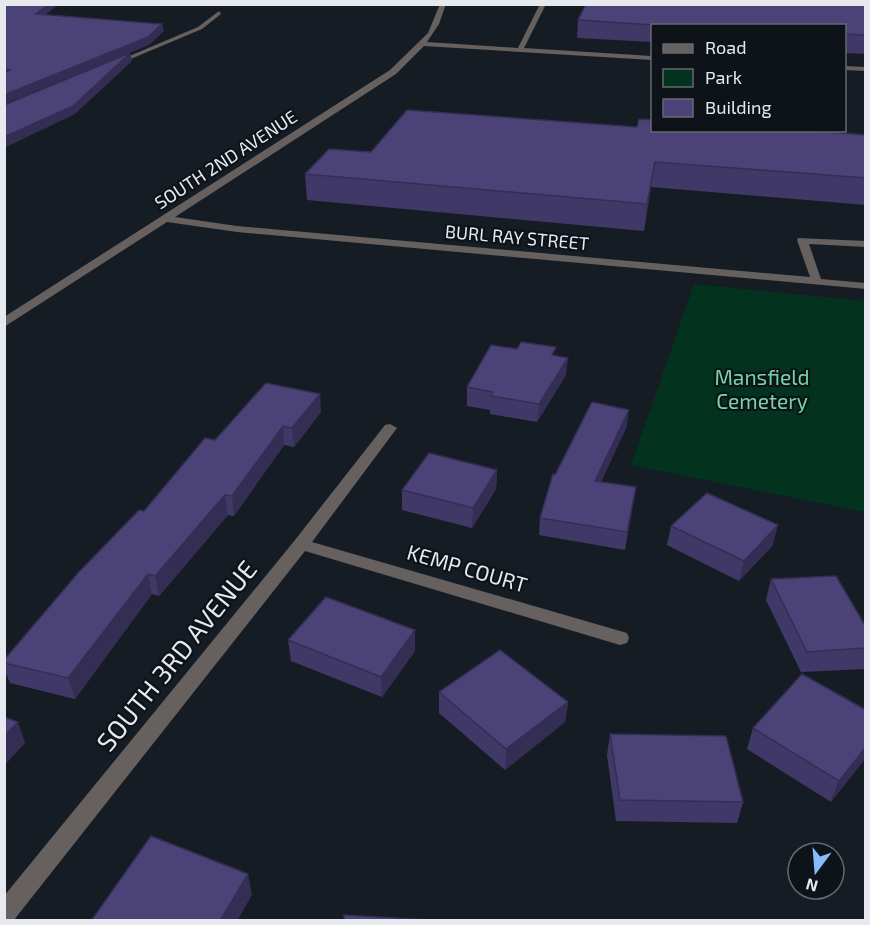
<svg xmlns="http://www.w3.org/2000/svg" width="870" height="925" font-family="'Exo 2',sans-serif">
  <rect width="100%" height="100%" fill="#161c23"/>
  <polygon fill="#03321e" points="694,284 865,301 865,512 631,465"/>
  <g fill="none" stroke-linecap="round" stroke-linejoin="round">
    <g fill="#66605f" fill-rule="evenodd">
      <polygon points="440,4 446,4 439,24 427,42 518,48 540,4 546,4 524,48 652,56 652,60 424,46 396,74 175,217 237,226 810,277 797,240 798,238 866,241 866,247 809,244 821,279 866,283 866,289 237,232 167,222 4,327 4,317 390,70 428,33"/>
      <polygon points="219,11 221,14 202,29 114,66 108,65 198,27"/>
      <polygon points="844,66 866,67 866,71 844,70"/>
      <polygon points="390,424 397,428 312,542 627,633 629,638 627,643 620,645 305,551 14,920 4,920 4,896 295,540 385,425"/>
    </g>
  </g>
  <g fill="#403967">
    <polygon points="866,5 866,54 844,53 844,26 652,26 652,42 577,38 578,20"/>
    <polygon points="637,127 866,135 866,205 651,187 644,231 307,200 305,174 371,152"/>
    <polygon points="555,356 566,375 537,422 490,414 490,410 467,406 467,387"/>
    <polygon points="321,412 294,447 284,445 234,516 228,515 159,596 152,594 75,699 10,683 4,669 4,660 144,511 215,440"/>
    <polygon points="627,426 601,482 633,505 625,550 539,535 540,518 555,475"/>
    <polygon points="497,470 496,489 472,528 402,510 402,490"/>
    <polygon points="671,526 773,545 739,581 667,545"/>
    <polygon points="771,579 866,627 866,669 801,672 766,600"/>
    <polygon points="415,630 415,651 382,697 291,661 288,640"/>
    <polygon points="439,692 568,702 565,722 505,770 439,713"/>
    <polygon points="866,710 831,802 747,749 753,728"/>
    <polygon points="610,734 743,802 737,823 616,821 607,755"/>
  </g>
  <g fill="#342e54">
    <polygon points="49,4 59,4 38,21 36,14"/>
    <polygon points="162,24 164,31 149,45 4,104 4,95"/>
    <polygon points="130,53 132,61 75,114 4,148 4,137"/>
    <polygon points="655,162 651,187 644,231 647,204"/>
    <polygon points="568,358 566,375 537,422 539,404"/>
    <polygon points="320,394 321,412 294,447 292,428"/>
    <polygon points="629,410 627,426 593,498 595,481"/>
    <polygon points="283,426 284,445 234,516 232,496"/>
    <polygon points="497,470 496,489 472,528 473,508"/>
    <polygon points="636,487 633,505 625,550 627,532"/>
    <polygon points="225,495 228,515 159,596 155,576"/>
    <polygon points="778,525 773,545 739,581 744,561"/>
    <polygon points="148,574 152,594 75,699 68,678"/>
    <polygon points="415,630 415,651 382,697 381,677"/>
    <polygon points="568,702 565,722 505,770 506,749"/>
    <polygon points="18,722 25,743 4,766 4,736"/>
    <polygon points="866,747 866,758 831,802 839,781"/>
    <polygon points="248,874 252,895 237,921 220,921"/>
  </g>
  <g fill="#4b4278" stroke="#342e54" stroke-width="1.5">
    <polygon points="4,4 49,4 36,14 162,24 148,37 4,95 4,72 11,70 4,69"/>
    <polygon points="586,4 848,4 866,5 866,35 844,34 844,26 669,26 578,20"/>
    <polygon points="130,53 73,106 4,137 4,105"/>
    <polygon points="407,110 637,127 639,119 652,120 652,130 804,130 866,135 866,178 655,162 647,204 305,174 329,149 371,152"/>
    <polygon points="521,342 556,347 552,355 568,358 539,404 491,396 493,392 467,387 491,345 517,349"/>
    <polygon points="266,383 320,394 292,428 283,426 232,496 225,495 155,576 148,574 68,678 4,663 4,660 78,573 139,510 144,511 205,438 215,440"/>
    <polygon points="592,402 629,410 595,481 636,487 627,532 540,518 553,474 555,475"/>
    <polygon points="429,453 497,470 473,508 402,490"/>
    <polygon points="707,493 778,525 744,561 671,526"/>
    <polygon points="836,576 866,627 866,648 807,652 771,579"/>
    <polygon points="326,597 415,630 381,677 288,640"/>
    <polygon points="500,650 568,702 506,749 439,692"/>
    <polygon points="802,674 866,710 866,747 839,781 753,728"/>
    <polygon points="4,717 18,722 4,736"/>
    <polygon points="610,734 726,736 743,802 620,800"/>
    <polygon points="151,836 248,874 220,921 91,921"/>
    <polygon points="344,915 446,921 344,921"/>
  </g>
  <g text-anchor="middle" stroke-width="4.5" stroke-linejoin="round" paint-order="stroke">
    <g font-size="18" fill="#e6eaef" stroke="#0d1319">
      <text transform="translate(226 160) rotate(-33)" y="6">SOUTH 2ND AVENUE</text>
      <text transform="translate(517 238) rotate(5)" y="6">BURL RAY STREET</text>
    </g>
    <g font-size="21" fill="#75d6a3" stroke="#0d1319">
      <text x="762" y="385">Mansfield<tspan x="762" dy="24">Cemetery</tspan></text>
    </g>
    <g font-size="21" fill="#e6eaef" stroke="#0d1319">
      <text transform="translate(467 569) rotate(16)" y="7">KEMP COURT</text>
    </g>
    <g font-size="26" fill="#e6eaef" stroke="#0d1319">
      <text transform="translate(177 656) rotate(-51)" y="9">SOUTH 3RD AVENUE</text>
    </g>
  </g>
  <rect width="870" height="925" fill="none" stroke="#e6eaef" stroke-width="12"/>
  <rect x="651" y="24" width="195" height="108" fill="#0d1319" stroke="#64696f" stroke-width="1.5"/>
  <rect x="663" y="44" width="30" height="9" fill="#66605f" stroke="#64696f" stroke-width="1.5"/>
  <text x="705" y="54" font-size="18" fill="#e6eaef">Road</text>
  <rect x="663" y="69" width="30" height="18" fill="#03321e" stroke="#64696f" stroke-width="1.5"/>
  <text x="705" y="84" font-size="18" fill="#e6eaef">Park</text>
  <rect x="663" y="99" width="30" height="18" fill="#4b4278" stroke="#64696f" stroke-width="1.5"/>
  <text x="705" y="114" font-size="18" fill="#e6eaef">Building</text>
  <g transform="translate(816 871) rotate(196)"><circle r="28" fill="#0d1319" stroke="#64696f" stroke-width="1.5"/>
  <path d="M0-4.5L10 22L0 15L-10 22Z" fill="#87bbfc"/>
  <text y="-9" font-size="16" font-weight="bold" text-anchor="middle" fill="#e6eaef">N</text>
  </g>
</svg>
